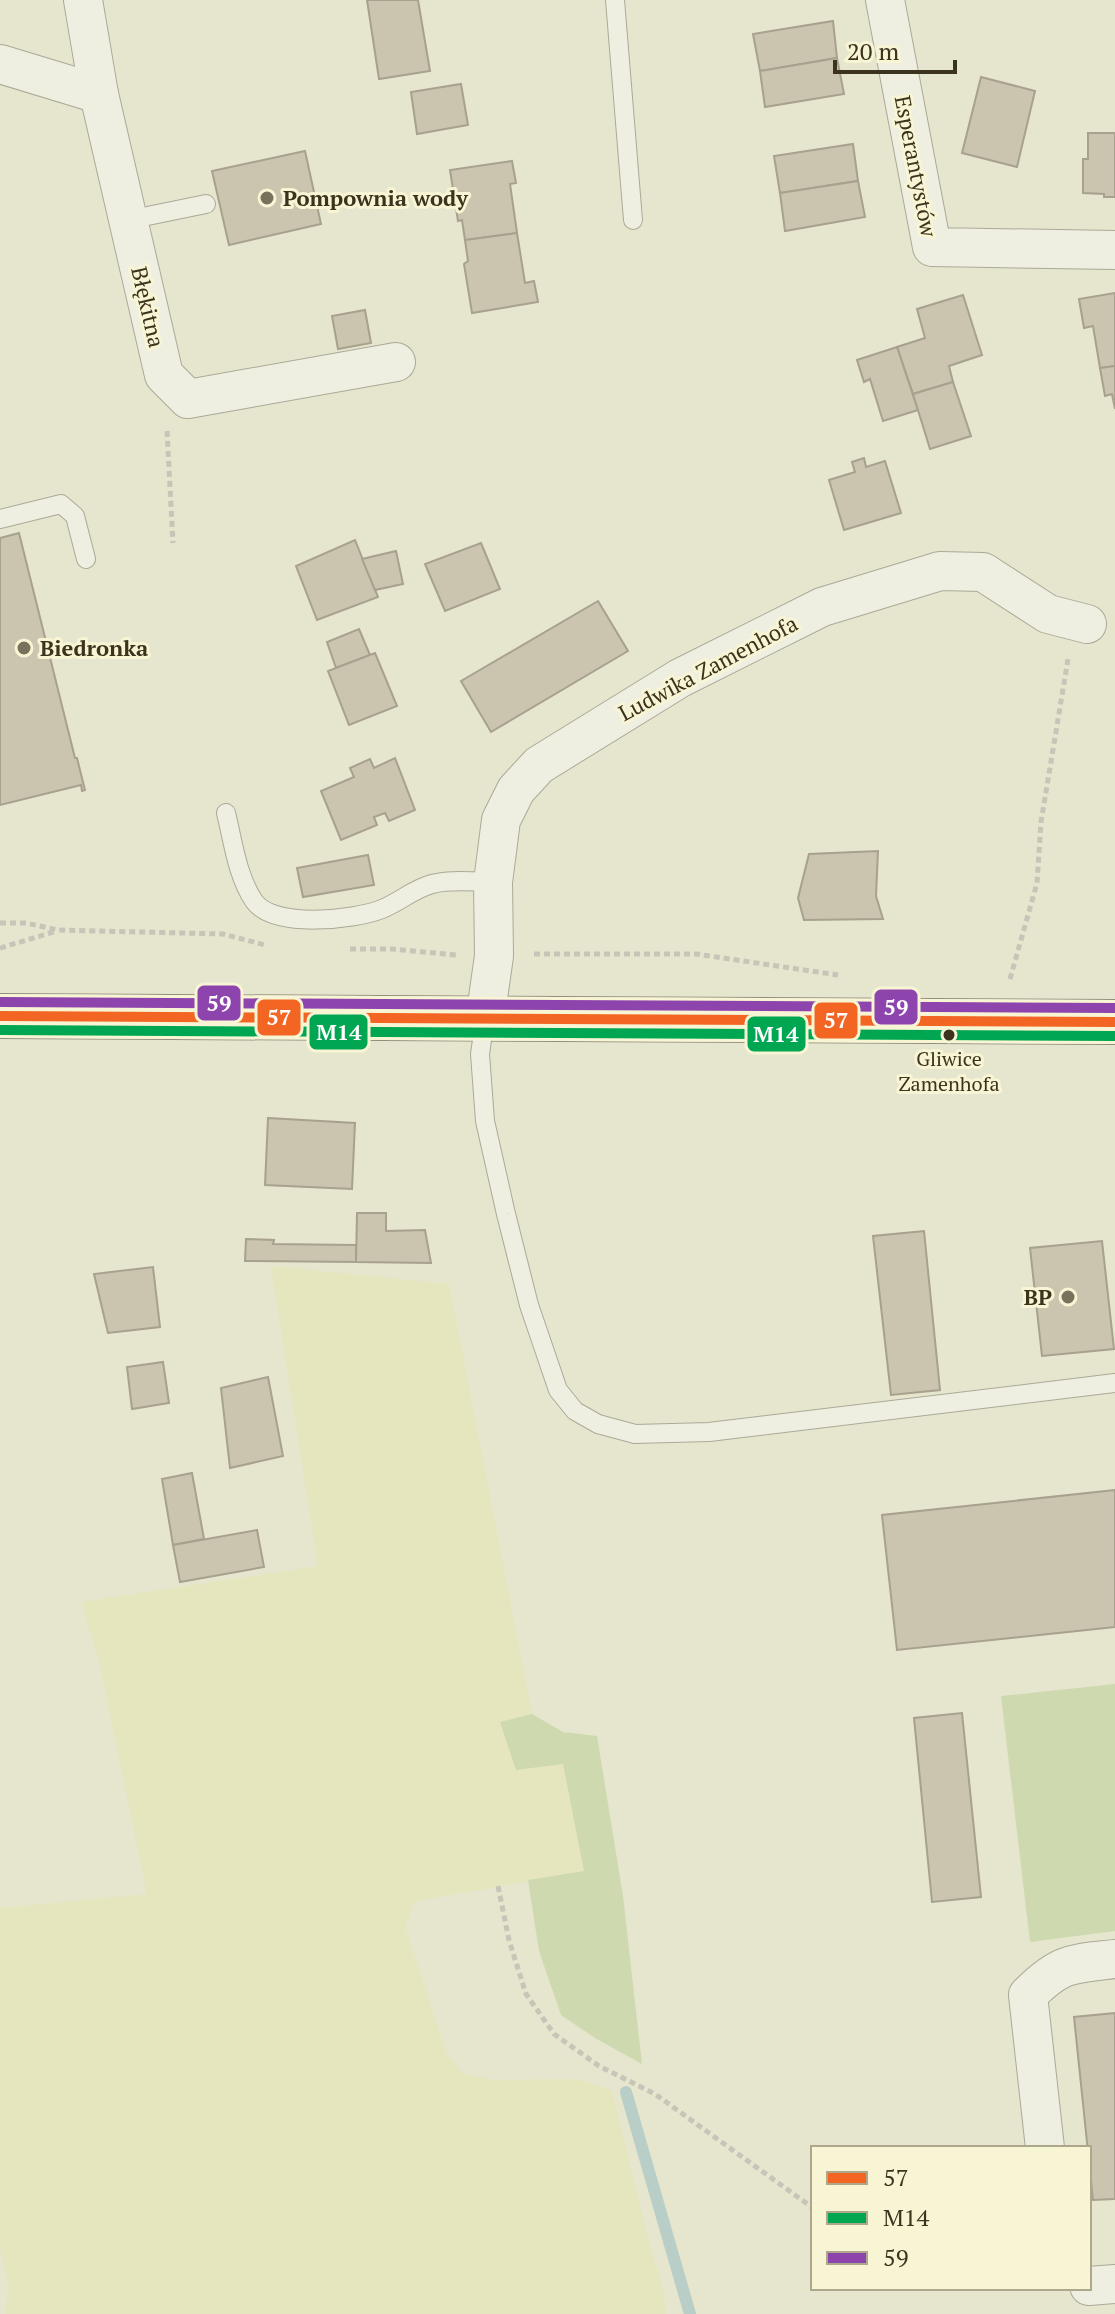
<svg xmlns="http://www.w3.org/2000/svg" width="1115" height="2314" font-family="'PT Serif',serif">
  <rect width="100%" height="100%" fill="#e6e5ce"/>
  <polygon fill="#e5e6be" points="271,1266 449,1284 532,1714 501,1723 563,1763 584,1872 415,1901 405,1927 446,2052 462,2073 493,2080 577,2079 612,2090 648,2240 663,2288 666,2314 5,2314 9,2287 0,2249 0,1908 147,1894 99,1660 81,1602 318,1566"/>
  <g fill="#cfd9b0">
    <polygon points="1115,1684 1115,1931 1030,1942 1001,1696"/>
    <polygon points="532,1714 563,1732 597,1736 623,1896 642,2064 595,2038 561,2015 539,1951 528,1880 584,1871 563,1764 516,1770 500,1722"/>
  </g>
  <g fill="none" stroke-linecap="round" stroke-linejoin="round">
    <polyline stroke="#b9cec6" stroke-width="12" points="626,2092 690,2314"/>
  </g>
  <g fill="#cbc4af" stroke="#a7a18d" stroke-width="2">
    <polygon points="367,0 418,0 430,71 379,79"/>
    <polygon points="833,21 837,58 760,71 753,34"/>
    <polygon points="837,58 844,94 765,107 760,71"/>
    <polygon points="981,77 1035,91 1017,167 962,153"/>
    <polygon points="461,84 468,125 417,134 411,92"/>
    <polygon points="1088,133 1115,133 1115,197 1104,197 1104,194 1083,193 1083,159 1088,159"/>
    <polygon points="853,144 858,181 780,193 774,156"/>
    <polygon points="305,151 321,224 229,245 212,171"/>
    <polygon points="512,161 516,183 510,184 517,233 465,240 462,220 458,221 450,170"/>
    <polygon points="858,181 865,217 785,231 780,193"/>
    <polygon points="517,233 525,283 534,281 538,302 472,313 464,264 468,261 465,240"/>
    <polygon points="1115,293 1115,366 1100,368 1093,326 1084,328 1079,299"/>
    <polygon points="963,295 982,355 949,366 953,382 913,394 897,347 925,338 917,309"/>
    <polygon points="365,310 371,343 338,349 332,316"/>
    <polygon points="897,347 918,410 883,421 870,379 864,382 857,360"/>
    <polygon points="1115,366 1115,409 1112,394 1105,396 1100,368"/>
    <polygon points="953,382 971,436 930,449 913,394"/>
    <polygon points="864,458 866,467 885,461 901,513 844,530 829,480 855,472 852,462"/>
    <polygon points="19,533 75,758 77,758 85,790 82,791 81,785 0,805 0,538"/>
    <polygon points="355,540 378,597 317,620 296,566"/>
    <polygon points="481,543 500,589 445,611 425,564"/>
    <polygon points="396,551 403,584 375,590 362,559"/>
    <polygon points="598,601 628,651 491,732 461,681"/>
    <polygon points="359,629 370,655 336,668 327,642"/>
    <polygon points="375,653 397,706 349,725 328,671"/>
    <polygon points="395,758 415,810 389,821 385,813 374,817 377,825 341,840 321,791 354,777 350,768 370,759 374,768"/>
    <polygon points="878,851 876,896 883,919 804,920 798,898 809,854"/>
    <polygon points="368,855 374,885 303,897 297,868"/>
    <polygon points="268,1118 355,1123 352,1189 265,1185"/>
    <polygon points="357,1213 386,1213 386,1231 425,1230 431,1263 356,1262"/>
    <polygon points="924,1231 940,1390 891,1395 873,1236"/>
    <polygon points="246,1239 274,1240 273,1244 356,1245 356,1262 245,1261"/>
    <polygon points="1102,1241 1114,1349 1042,1356 1030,1248"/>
    <polygon points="153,1267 160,1327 108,1333 94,1274"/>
    <polygon points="163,1362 169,1403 132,1409 127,1367"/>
    <polygon points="268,1377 283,1456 230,1468 221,1388"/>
    <polygon points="192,1473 204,1539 173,1545 162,1479"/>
    <polygon points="1115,1490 1115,1627 897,1650 882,1515"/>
    <polygon points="257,1530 264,1567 180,1582 173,1545"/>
    <polygon points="962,1713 981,1897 932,1902 914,1718"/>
    <polygon points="1115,2013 1115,2199 1093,2200 1074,2017"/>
  </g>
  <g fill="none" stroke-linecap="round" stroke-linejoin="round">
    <g stroke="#aca997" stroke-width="20">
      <g id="lane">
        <polyline points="615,0 633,220"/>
        <polyline points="128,220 206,204"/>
        <polyline points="0,519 61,504 75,516 86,559"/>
        <path d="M226,813C233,841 237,876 254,901C273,929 354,920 382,909C400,902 413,889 432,884C450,879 474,882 493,882"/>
        <polyline points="485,1019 480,1054 485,1121 506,1214 529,1305 558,1390 575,1411 598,1424 635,1434 709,1432 1115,1383"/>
      </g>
    </g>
    <g stroke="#aca997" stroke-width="40">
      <g id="street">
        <polyline points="83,0 99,94 164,375 188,399 396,362"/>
        <polyline points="885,0 932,247 1115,250"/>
        <polyline points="0,64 99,94"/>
        <polyline points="485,1019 494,956 493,882 501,820 516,790 539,765 680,678 822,607 940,571 983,572 1048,614 1087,624"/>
        <path d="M1045,2148L1028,1995C1061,1962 1071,1964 1115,1959"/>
        <polyline points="1089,2286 1115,2284"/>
      </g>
    </g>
    <g stroke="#918e7e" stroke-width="46">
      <polyline id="primary" points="0,1016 1115,1022"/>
    </g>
    <g stroke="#c7c5b7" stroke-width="5" stroke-dasharray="6 4" stroke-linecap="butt">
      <polyline points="167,431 173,543"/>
      <polyline points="0,923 26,923 58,930 223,934 265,945"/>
      <polyline points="0,948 57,931"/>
      <polyline points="350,949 392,949 456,955"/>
      <polyline points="534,954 696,954 838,975"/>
      <polyline points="1010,979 1037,883 1041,822 1068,659"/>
      <polyline points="498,1886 509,1940 526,1994 554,2034 599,2066 655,2094 813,2208"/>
    </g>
    <use href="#lane" stroke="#eeeee1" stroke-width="18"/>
    <use href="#street" stroke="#eeeee1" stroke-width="38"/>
    <use href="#primary" stroke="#e6e5d2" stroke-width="44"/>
    <g stroke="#f8f5d5" stroke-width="16">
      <polyline id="bus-1" points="0,1016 1115,1022"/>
    </g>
    <g stroke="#f8f5d5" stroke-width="16">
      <polyline id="bus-2" points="0,1030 1115,1036"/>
    </g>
    <g stroke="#f8f5d5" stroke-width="16">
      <polyline id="bus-3" points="0,1002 1115,1008"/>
    </g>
    <use href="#bus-1" stroke="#f26522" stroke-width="10"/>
    <use href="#bus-2" stroke="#00a651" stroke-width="10"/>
    <use href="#bus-3" stroke="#8e44ad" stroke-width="10"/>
  </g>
  <g fill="#78715c" stroke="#f8f5d5" stroke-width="3">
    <circle cx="267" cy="198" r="8"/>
    <circle cx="24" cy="648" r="8"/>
    <circle cx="1068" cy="1297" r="8"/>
  </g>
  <circle fill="#3c331e" stroke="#f8f5d5" stroke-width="3" cx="949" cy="1035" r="7"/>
  <g text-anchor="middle" stroke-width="6" stroke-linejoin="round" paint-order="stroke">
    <g font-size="20" fill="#3c331e" stroke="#f8f5d5">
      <text x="949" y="1066">Gliwice<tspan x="949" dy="25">Zamenhofa</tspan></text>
    </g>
    <g font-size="22" fill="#3c331e" stroke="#f8f5d5">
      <text transform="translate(916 166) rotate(79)" y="8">Esperantystów</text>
      <text transform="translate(148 307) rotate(77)" y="8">Błękitna</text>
      <text transform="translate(708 668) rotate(-28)" y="8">Ludwika Zamenhofa</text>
    </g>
    <g font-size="22" font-weight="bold" fill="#3c331e" stroke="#f8f5d5" text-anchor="start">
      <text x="283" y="206">Pompownia wody</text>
      <text x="40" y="656">Biedronka</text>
      <text x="1052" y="1305" text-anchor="end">BP</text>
    </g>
  </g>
  <g stroke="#f8f5d5" stroke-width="3">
    <rect x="196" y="984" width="46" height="38" rx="8" fill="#8e44ad"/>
    <rect x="873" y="988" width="46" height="38" rx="8" fill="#8e44ad"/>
    <rect x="256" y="998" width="46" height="39" rx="8" fill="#f26522"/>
    <rect x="813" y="1001" width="46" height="39" rx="8" fill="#f26522"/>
    <rect x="308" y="1013" width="61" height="38" rx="8" fill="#00a651"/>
    <rect x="746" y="1015" width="61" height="38" rx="8" fill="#00a651"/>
  </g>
  <g font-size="22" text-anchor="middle" font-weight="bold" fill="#fff">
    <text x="219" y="1011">59</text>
    <text x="896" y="1015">59</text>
    <text x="279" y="1025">57</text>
    <text x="836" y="1028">57</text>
    <text x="339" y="1040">M14</text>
    <text x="776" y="1042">M14</text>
  </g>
  <rect x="811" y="2146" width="280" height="144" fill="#f8f5d5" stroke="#ada78c" stroke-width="2"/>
  <rect x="827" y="2172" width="40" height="12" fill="#f26522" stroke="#ada78c" stroke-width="2"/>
  <text x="883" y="2186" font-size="24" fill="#3c331e">57</text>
  <rect x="827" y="2212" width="40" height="12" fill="#00a651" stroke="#ada78c" stroke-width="2"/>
  <text x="883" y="2226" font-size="24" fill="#3c331e">M14</text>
  <rect x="827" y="2252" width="40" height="12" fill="#8e44ad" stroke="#ada78c" stroke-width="2"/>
  <text x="883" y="2266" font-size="24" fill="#3c331e">59</text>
  <path d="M835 60v12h120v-12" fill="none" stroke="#3c331e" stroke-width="4"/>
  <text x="847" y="60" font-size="24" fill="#3c331e" stroke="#f8f5d5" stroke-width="6" paint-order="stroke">20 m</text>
</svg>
